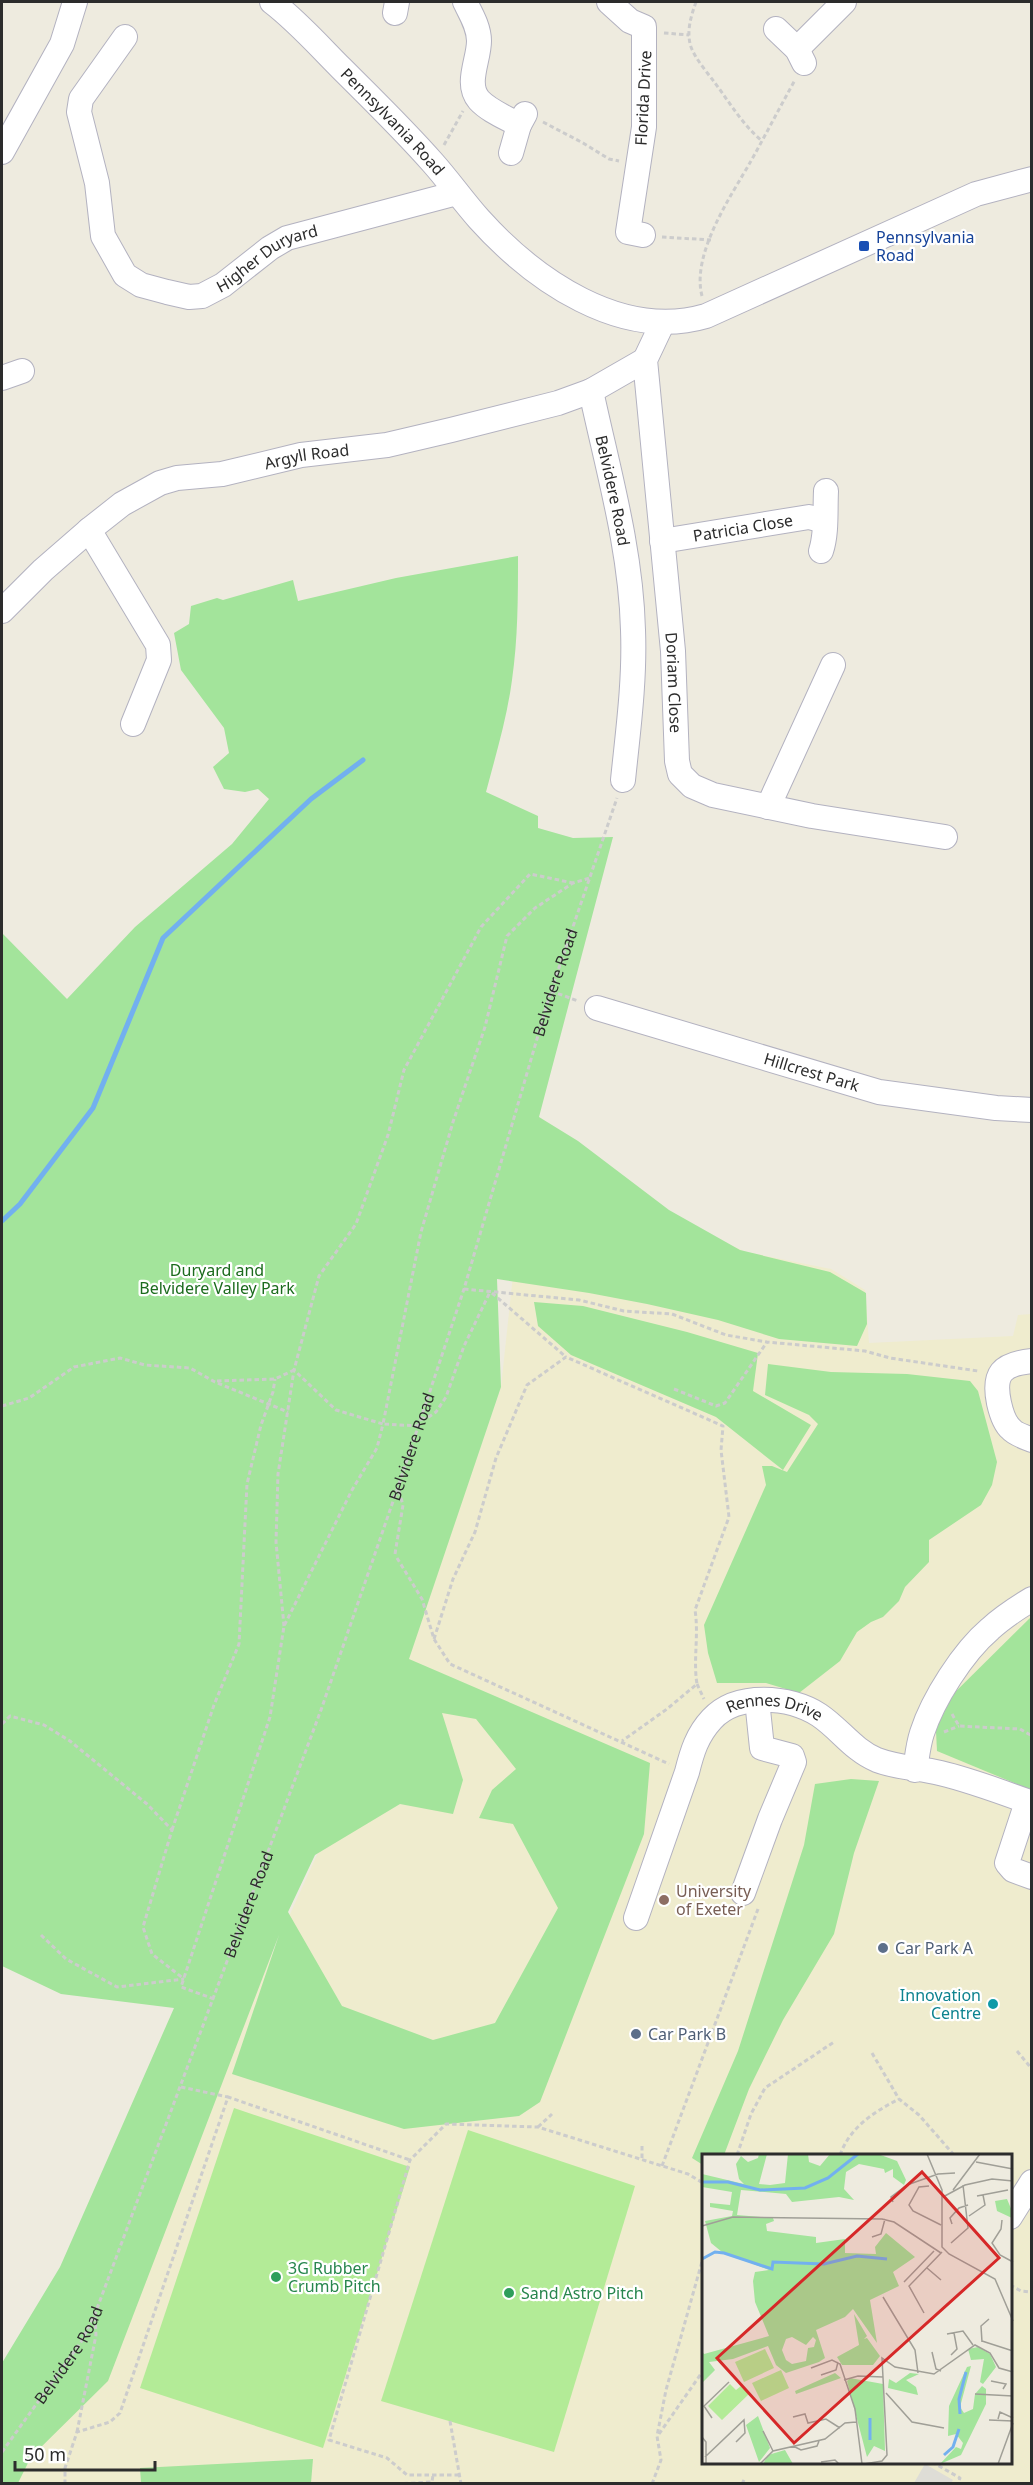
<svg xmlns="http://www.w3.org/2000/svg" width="1033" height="2485" font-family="'Noto Sans',sans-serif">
  <rect width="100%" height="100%" fill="#eeebdf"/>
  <path fill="#efecce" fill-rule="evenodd" d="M522,1191L667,1217L746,1252L831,1269L865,1290L869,1343L1013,1336L1018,1315L1031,1314V2483L2,2484L102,2327L413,1644L501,1387ZM703,2155H1010V2462H703Z"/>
  <g fill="#a3e49b" fill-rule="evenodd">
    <path d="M518,556C518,597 518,639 512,680C507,718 496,754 486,792L538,816V828L573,838L613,837L539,1117L578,1141L669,1210L740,1250L830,1272L866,1293L867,1324L857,1346L779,1339L718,1320L647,1304L589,1293L497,1279L501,1387L409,1659L650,1763L644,1834L540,2102L519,2116L404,2129L232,2074L279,1935L108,2381L31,2457L18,2483H2V2363L60,2267L174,2008L61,1994L2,1966V933L67,999L135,927L232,844L269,799L258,789L245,792L224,789L213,767L229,753L224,728L181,670L174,633L189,624L191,606L217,598L223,600L293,580L298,601L396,578ZM442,1713L476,1719L516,1769L492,1790L479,1818L513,1824L558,1908L495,2023L433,2040L342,2006L288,1912L315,1855L400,1804L453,1814L463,1780Z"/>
    <polygon points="534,1302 583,1306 687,1332 758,1353 753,1391 811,1425 783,1470 716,1417 571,1355 538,1326"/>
    <polygon points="768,1364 831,1372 907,1374 970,1381 978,1391 997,1462 992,1485 981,1505 929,1540 929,1562 905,1587 899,1601 883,1617 871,1622 857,1632 840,1661 799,1693 766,1683 717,1683 708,1653 704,1625 766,1485 762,1466 772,1466 787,1472 818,1424 809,1415 765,1395"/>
    <polygon points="1031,1617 1031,1790 937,1751 935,1712"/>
    <polygon points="851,1779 879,1781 854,1853 834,1934 783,2020 749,2089 724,2155 703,2155 703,2165 692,2158 738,2051 804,1845 815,1784"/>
    <polygon points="313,2459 311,2483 141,2483 140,2468"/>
  </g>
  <g fill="#b3eb97">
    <polygon points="234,2108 410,2167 323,2448 140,2388"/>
    <polygon points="468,2130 635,2186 554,2452 381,2401"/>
  </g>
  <polygon fill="#deddd6" points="925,2464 953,2480 951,2483 914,2483"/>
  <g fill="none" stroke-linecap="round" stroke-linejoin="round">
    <polyline stroke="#72b0ef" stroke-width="5" points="2,1221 20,1204 93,1108 163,938 311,799 363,760"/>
    <g stroke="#b3b2c0" stroke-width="26">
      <g id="minor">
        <path id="s2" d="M272,2C297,21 319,46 341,68C372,99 404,130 433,163C449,181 463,201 479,219C534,280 621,341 706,316L976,194L1032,179"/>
        <path d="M465,2C471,14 479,27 479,41C479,60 465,84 479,100C489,111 507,118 519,125L525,114"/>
        <polyline points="609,2 630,21 644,27 644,127 628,232 643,235"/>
        <polyline points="395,13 397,2"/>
        <polyline points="776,29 797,49 804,63"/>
        <path id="s3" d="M125,37L81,99L79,112L97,183L103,236L125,275L141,285L167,292L189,297L202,296L223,285L270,248L287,238L457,193"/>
        <polyline points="797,49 844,2"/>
        <polyline points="2,152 62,44 75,2"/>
        <polyline points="511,153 519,125"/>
        <path id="s4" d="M663,322L645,360L673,651L677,761L680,774L692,786L713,795L812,816L945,837"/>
        <polyline points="2,378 22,371"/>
        <path id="s5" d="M591,391C608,470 631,549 633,630C635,680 628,731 623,780"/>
        <polyline points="89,530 158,645 159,660 133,724"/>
        <path id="s6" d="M662,541L809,517L824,521"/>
        <path d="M821,551C827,533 825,511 826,491"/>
        <path id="s7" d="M2,611L43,570L89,530L122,504L160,483L177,478L222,474L301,455L387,445L451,430L558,403L591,391L645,360"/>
        <polyline points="768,807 833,665"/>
        <path id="s8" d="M597,1008L879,1092L996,1108L1032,1110"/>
        <path d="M1032,1361C1001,1364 993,1374 999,1403C1001,1412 1004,1423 1011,1429C1015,1434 1025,1437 1032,1440"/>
        <path d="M915,1770C917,1758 918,1745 922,1733C933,1699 963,1652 990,1629C1003,1617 1017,1608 1032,1599"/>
        <polyline points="1027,1802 1007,1863 1013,1870 1032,1877"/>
        <polyline points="743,1893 770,1819 794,1762 792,1756 762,1748 757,1700"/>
        <path id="s9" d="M636,1918L687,1772C692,1752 697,1735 712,1719C737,1692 790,1696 819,1715C840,1729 853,1750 877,1760C898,1768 919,1768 940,1773C970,1780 1002,1792 1032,1803"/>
        <polyline points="1010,2217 1032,2182"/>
      </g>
    </g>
    <g stroke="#ccc" stroke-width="3" stroke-dasharray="4.5 3" stroke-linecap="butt">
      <path d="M696,2C691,16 686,32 691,47C696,60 707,72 715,83C730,103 742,124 762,141"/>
      <polyline points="664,33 689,35"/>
      <polyline points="543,122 583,143 609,159 619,161"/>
      <polyline points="444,145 463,111"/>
      <polyline points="662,237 711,240"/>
      <path d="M702,296C691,254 731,196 751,161C766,134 780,107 795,80"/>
      <polyline points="551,991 578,1001"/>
      <polyline points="464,1289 579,1300 624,1311 672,1314 726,1335 767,1342 865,1351 890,1358 978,1371"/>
      <polyline points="492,1293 566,1357"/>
      <polyline points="217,1381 275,1379 294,1370"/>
      <polyline points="674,1389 716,1406 725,1403 767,1342"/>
      <polyline points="2,1406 29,1398 74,1367 120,1358 145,1365 190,1368 215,1382 288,1412"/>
      <polyline points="421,1419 427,1418 436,1412 446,1397 464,1346 490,1292"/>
      <polyline points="419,1426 383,1424 421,1232 453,1122 485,1027 507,936 535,908 573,883 590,878"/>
      <polyline points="395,1554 403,1505 398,1488"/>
      <polyline points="397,1558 422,1599 434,1639 450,1664 669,1764"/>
      <polyline points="284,1626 276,1542 278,1474 294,1370 319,1276 356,1224 388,1135 404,1070 481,927 530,874 573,883"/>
      <path d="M434,1639L453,1579L475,1532L496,1458L527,1385L566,1357L723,1426L721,1450L729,1517L695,1610C699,1635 693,1660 697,1684L667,1709L622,1741"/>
      <polyline points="697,1684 704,1699"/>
      <polyline points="952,1714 959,1726 1020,1729 1032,1736"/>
      <polyline points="2,1724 10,1716 44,1725 70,1741 147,1804 172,1830 143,1927 152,1954 184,1979"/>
      <polyline points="944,1732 959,1726"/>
      <polyline points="172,1830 214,1705 239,1644 247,1484 261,1425 273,1392 275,1379"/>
      <polyline points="41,1935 66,1959 117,1987 184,1979"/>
      <polyline points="214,1999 181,1987 270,1717 284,1626 352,1490 377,1448 383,1424 336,1410 294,1370"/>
      <polyline points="1017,2051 1032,2069"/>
      <polyline points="872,2053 899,2099 919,2115 954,2155"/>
      <polyline points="181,2087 228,2097"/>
      <polyline points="538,2127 552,2114"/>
      <polyline points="642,2146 642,2159"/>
      <polyline points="737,2155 751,2114 765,2088 834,2042"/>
      <path d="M840,2155C850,2127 874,2112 899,2099"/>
      <polyline points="662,2166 758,1909"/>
      <polyline points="1010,2285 1021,2291 1032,2292"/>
      <polyline points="450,2421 461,2484"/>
      <polyline points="77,2432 96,2335 95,2316"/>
      <polyline points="659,2434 703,2371"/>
      <path id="s1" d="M2,2452L81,2342L95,2314L321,1710L398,1487L464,1289L551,991L617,798"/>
      <polyline points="932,2462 960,2478 958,2484"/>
      <polyline points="459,2475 407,2475 387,2458 329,2440 410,2160 446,2124 538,2127 688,2174 703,2183"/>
      <polyline points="65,2484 65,2468 77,2432 110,2422 120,2413 228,2097 410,2160"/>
      <polyline points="396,2484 432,2482 433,2475"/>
      <polyline points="652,2484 661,2460 657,2436 666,2390 703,2258"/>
      <polyline points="742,2484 744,2480"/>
    </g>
    <use href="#minor" stroke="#fff" stroke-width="24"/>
  </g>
  <rect fill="#1a4fb4" stroke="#fff" stroke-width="2" x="858" y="240" width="12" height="12" rx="3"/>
  <circle fill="#8d6e63" stroke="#fff" stroke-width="2" cx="664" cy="1900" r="6"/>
  <g fill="#5c6f8a" stroke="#fff" stroke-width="2">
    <circle cx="883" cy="1948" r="6"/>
    <circle cx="636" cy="2034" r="6"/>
  </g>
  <circle fill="#0f9aa8" stroke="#fff" stroke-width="2" cx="993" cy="2004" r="6"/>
  <g fill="#2e9e5b" stroke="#fff" stroke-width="2">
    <circle cx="276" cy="2277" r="6"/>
    <circle cx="509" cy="2293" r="6"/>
  </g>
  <g text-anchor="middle" stroke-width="4.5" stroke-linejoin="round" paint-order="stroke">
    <g font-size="16" fill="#2c2c2c" stroke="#fff">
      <text transform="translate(643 98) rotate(-87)" y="6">Florida Drive</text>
      <text dy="6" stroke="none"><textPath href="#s2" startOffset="170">Pennsylvania Road</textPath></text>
      <text dy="6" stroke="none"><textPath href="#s3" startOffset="418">Higher Duryard</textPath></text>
      <text dy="6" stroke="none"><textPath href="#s7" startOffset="354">Argyll Road</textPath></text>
      <text dy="6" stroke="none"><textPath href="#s5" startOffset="102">Belvidere Road</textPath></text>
      <text dy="6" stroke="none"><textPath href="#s6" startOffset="82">Patricia Close</textPath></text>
      <text dy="6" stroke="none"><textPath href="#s4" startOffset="366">Doriam Close</textPath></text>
      <text dy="6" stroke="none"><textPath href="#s1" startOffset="1576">Belvidere Road</textPath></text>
      <text dy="6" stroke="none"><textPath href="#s8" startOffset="224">Hillcrest Park</textPath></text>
      <text dy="6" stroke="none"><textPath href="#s1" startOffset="1090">Belvidere Road</textPath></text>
      <text dy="6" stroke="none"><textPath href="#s9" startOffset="282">Rennes Drive</textPath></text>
      <text dy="6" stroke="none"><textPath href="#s1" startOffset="604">Belvidere Road</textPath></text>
      <text dy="6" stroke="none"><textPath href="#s1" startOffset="118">Belvidere Road</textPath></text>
    </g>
    <g font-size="16" fill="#164399" stroke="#fff" text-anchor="start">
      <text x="876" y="243">Pennsylvania<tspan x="876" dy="18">Road</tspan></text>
    </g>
    <g font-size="16" fill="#1b6b1d" stroke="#fff">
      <text x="217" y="1276">Duryard and<tspan x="217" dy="18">Belvidere Valley Park</tspan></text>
    </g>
    <g font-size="16" fill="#785e54" stroke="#fff" text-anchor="start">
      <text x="676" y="1897">University<tspan x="676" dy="18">of Exeter</tspan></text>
    </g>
    <g font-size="16" fill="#4e5e75" stroke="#fff" text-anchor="start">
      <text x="895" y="1954">Car Park A</text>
      <text x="648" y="2040">Car Park B</text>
    </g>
    <g font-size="16" fill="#0d838f" stroke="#fff" text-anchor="end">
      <text x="981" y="2001">Innovation<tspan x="981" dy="18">Centre</tspan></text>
    </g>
    <g font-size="16" fill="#27864d" stroke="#fff" text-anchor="start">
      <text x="288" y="2274">3G Rubber<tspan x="288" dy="18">Crumb Pitch</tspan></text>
      <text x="521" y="2299">Sand Astro Pitch</text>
    </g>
  </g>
  <g transform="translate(702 2154)">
    <rect width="310" height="310" fill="#eeebdf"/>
    <path d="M57,0H65L57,30L68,31L83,29L86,0H106L107,8L118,12L128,0H176L195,7L204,26L202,31L191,23V15L183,19L182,15L157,10L144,18L142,35L152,46L137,43L90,48L84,40L39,36L35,61L71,64L72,67L64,70L65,77L114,83V89L143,85V99L174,100L173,93L184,79L213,103L191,118L197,132L168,146L175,189L151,155L143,163L114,176L123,204L117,208L84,219L74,211L66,192L31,205L7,208L13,216L0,229V197L2,200L67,182L53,148L51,127L53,118L67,116L20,98L9,89L3,67L30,62L31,57L8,53V49L28,51L30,38L0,33V20L42,30L37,25L34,10L39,2L46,8L56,4ZM90,183L104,191L111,183L114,186L112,193L106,194L104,207L90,210L84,206L80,196L84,185ZM305,45L310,57V64L295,57L293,47ZM152,160L165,182L162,185L165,184L178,202L171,211H140L135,203L157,191ZM276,193L288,200L294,213L281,230L278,228L282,205L269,206L266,195ZM269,212L258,253L262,259L271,255L273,240L280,232L284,235V250L259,301L238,310L254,293L259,295L261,289L254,280L246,282L247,252L265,213ZM133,219L139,224L94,240L93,237ZM208,219L217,220L204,226L214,233L216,241L186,234L187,225L194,229ZM148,224L181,230L183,297L172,292L165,303L145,227ZM56,262L68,294L57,308L44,271ZM83,296L91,310H61L66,301Z" fill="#a3e49b" fill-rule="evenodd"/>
    <path d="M63,195L72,214L42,228L33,208ZM79,216L87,234L59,247L50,229ZM28,230L34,236L39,232L47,240L20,266L6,252Z" fill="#b3eb97"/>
    <path fill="none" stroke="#72b0ef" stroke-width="3" d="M0,28H26L58,36L103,34L126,24L156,0M0,105L13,98L22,99L70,115L71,108L122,110L155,102L185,105M258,260L257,245L264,218M168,264V286M242,301L251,293L257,275"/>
    <path fill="none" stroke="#a09f97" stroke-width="1.5" d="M225,0L240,36V93L247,100L293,125L311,167M274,8L311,15M227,32L217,33L207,51L211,57L239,71M251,36L278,0M275,42L306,36M241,43L263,31L290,25L311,27M191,48L189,43L205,31L236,20L253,19M267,62L283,51L281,41M300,66L299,75L290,89L298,101L311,108M250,70L248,64L257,54L266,51M0,72L31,63L180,65L192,68L239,99M170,83L179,80L183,65M249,89L266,74L261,31M225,114L239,126M202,128L232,97M181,143L213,196L216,219M222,159L207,132L240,98M245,180L261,177L271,191M280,187L311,197M280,188L279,172L287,165M230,198L234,215L239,217M249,201L255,195L252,179M109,214L130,206L138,210L153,255L160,310M119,221L134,216L136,208M142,226L156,222L181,223M289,227L304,230L301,235M184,239L210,268L242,274M273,240L311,242M91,263L103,260L106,269L124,265L138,274M10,264L2,252L27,228M296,265L298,258L311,264M287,266L311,267M61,277L71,297M0,283L4,288V310M91,292L99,296L115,292L117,287M3,303L42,266L43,279L34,288M119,308L133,306L137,310M58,310L71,297L123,285L143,269L154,268M162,310L180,307L185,301L180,204L193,213L232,220L273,191L288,199L297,214L311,218M296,310L311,269"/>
    <path fill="#d62828" fill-opacity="0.15" stroke="#d62828" stroke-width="3" d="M220,18L297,104L92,289L15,204Z"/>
    <rect width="310" height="310" fill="none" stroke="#2c2c2c" stroke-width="3"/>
  </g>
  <rect width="1033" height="2485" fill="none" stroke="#2c2c2c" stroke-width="6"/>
  <path d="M15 2461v9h140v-9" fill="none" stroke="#2c2c2c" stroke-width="3"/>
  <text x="24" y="2461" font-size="18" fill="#2c2c2c" stroke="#ffffff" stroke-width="4.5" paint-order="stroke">50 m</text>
</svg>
